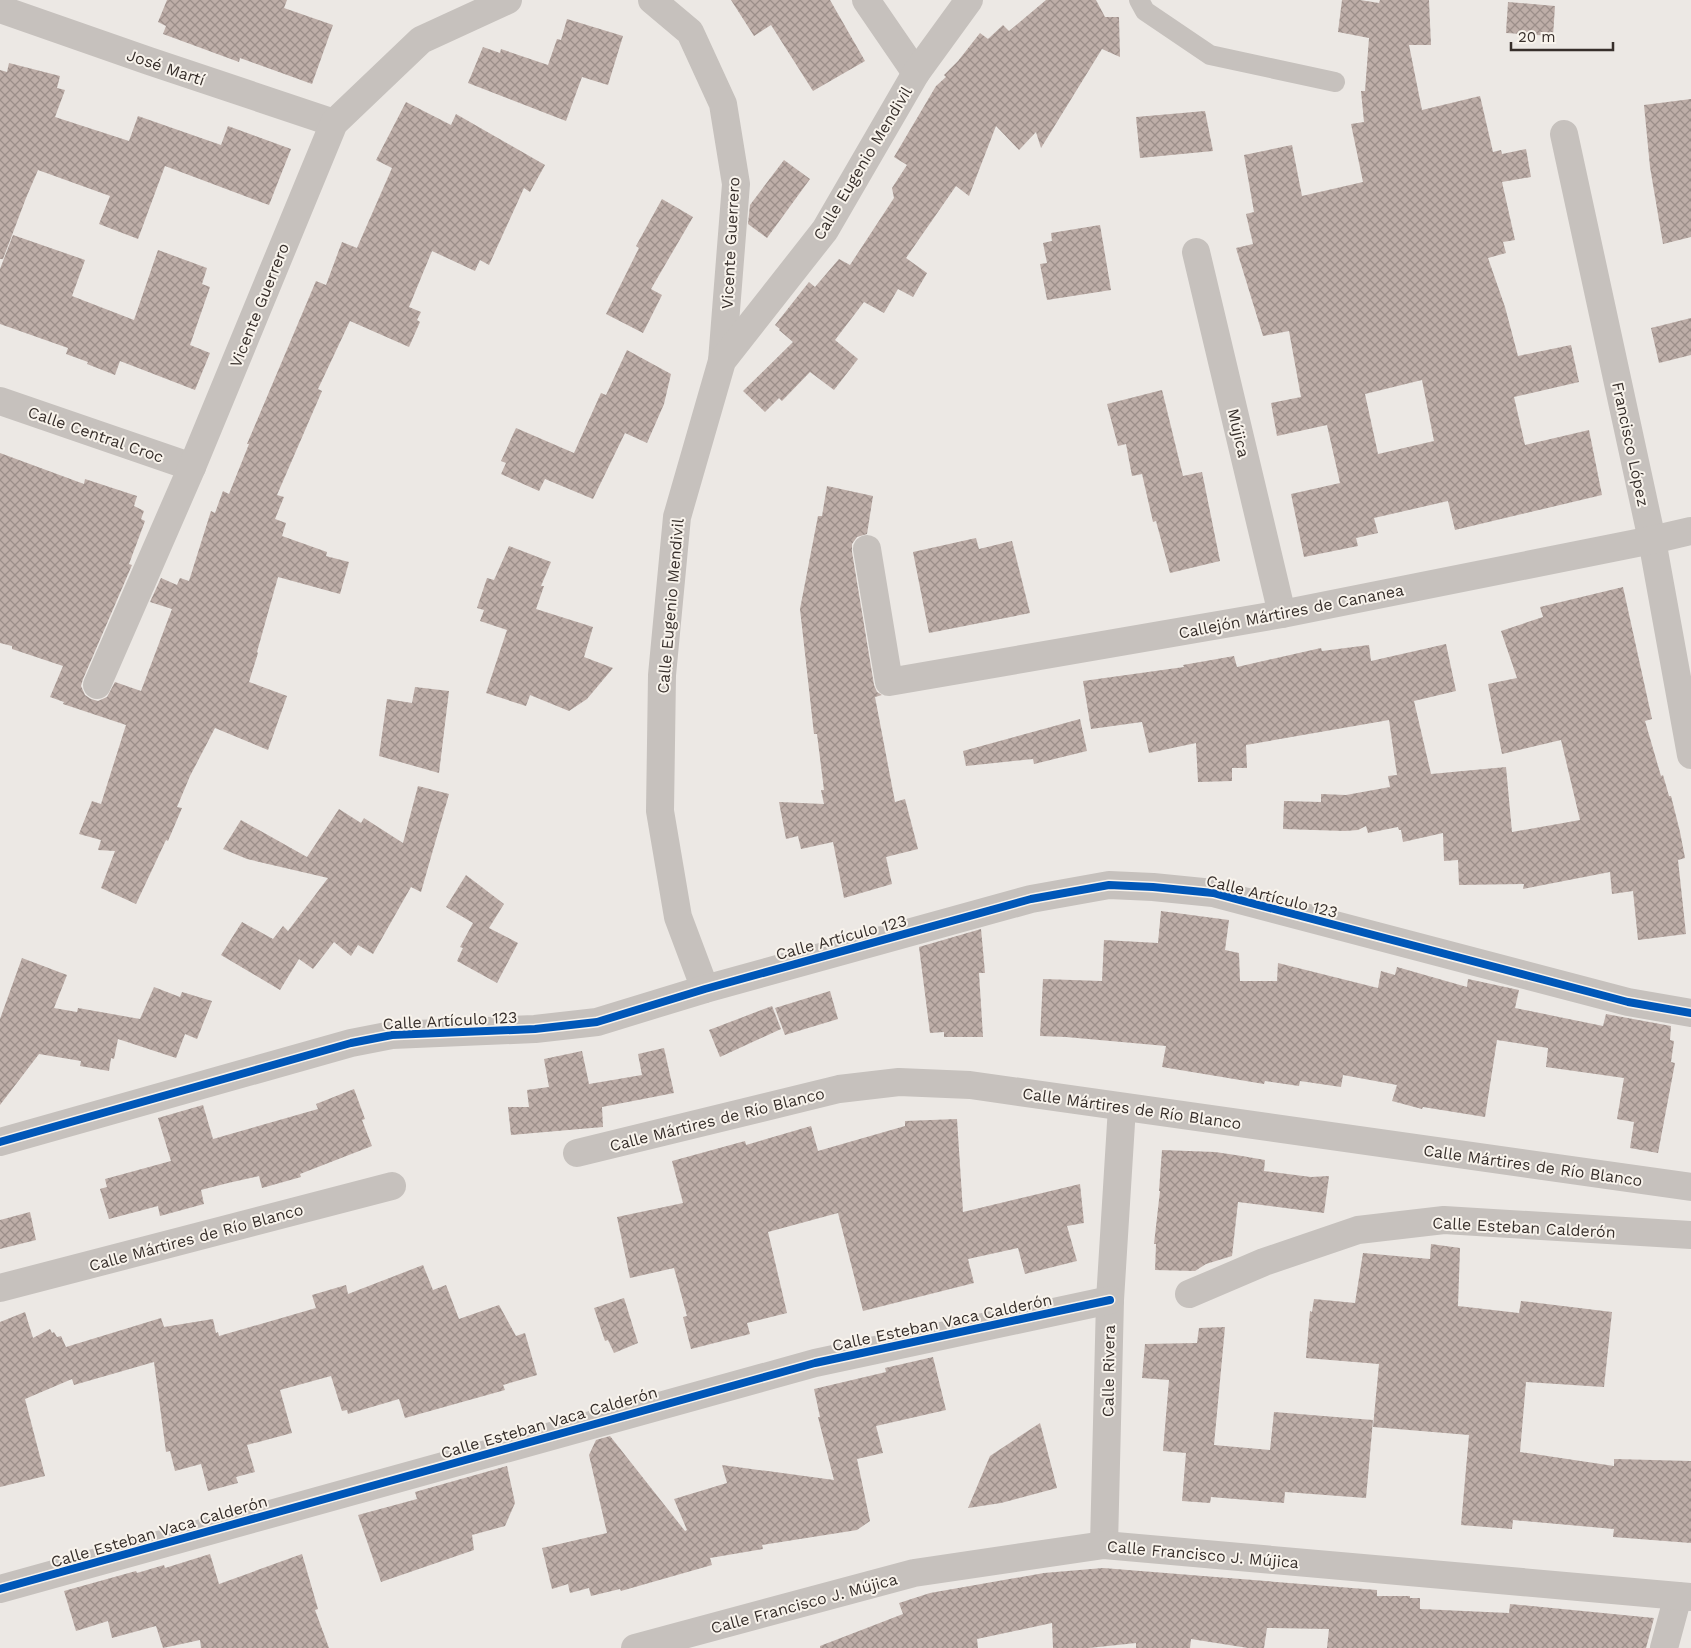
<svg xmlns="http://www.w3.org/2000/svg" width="1691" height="1648" font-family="'Work Sans',sans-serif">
  <defs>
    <pattern id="building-cross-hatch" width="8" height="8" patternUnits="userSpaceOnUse" patternTransform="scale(1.25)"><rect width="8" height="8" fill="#beaea8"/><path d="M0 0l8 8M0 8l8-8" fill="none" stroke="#9b8e89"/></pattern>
  </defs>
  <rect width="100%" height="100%" fill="#ece8e4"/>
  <g fill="url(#building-cross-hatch)" fill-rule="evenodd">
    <polygon points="167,0 287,0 284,8 333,25 312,84 240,58 239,62 163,34 166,26 158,22"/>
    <polygon points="731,0 830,0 865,61 813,91 771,25 754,36"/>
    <polygon points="1046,0 1096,0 1105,17 1119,17 1120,57 1102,49 1041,148 1036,132 1019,150 996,126 969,196 956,186 906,258 927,273 913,297 898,289 884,313 864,302 835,340 858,359 834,390 810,372 782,401 779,398 765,412 743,391 793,342 779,330 780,329 775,325 809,282 815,287 839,259 850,265 894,198 892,188 907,165 894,157 936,86 946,77 944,75 958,61 980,33 988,39 1003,25 1009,31"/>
    <path d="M1342,0H1360L1379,3L1380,0H1429L1431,45H1409L1422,110L1480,96L1493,152L1501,150L1502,154L1526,149L1531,177L1502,182L1515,240L1503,242L1506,253L1488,258L1505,307L1518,356L1571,345L1579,382L1514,397L1525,445L1589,430L1602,495L1455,530L1448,501L1374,518L1378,533L1356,538L1358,546L1304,557L1291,494L1340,483L1327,425L1277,436L1271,403L1301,397L1289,331L1263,336L1236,248L1253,244L1246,214L1254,212L1244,155L1292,145L1302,196L1363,182L1351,124L1364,122L1361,91H1365L1369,38L1338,32ZM1422,380L1434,441L1378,454L1365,394Z"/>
    <polygon points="1508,2 1555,6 1553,36 1506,33"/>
    <polygon points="567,19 623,36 608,85 582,77 566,121 468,83 483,47 500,53 501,49 548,65 557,39 561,40"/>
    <polygon points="9,63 60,76 57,88 65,90 55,117 129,141 138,116 221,145 228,126 291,149 269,205 165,166 138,239 99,224 110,196 38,170 26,198 3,259 0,259 0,70 7,72"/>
    <polygon points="1691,99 1691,237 1663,244 1650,167 1644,105"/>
    <polygon points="406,102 451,125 456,114 545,165 530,192 524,188 489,265 480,260 475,271 432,251 409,307 421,312 417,320 420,322 409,347 350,321 318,389 322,391 277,495 284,497 275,519 286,523 282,536 327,552 326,556 349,562 340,594 278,577 257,652 258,653 249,682 287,696 268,750 215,728 190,776 177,807 182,808 168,841 166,840 136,904 101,888 115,851 98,850 101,840 79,834 92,801 101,804 126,725 63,704 64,702 50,697 63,666 12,649 12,646 0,643 0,453 84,484 85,479 137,496 134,506 144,511 141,519 145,521 129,564 132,565 83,679 81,686 85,695 91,699 98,701 107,697 115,682 141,691 172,609 150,602 161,578 177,585 180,578 189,581 211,511 215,513 223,491 229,494 249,444 247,444 316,281 326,285 342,242 357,248 392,168 376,160"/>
    <polygon points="1205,111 1213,151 1140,158 1136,117"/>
    <polygon points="784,160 810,179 767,238 748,224 750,205"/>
    <polygon points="662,199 693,217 651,289 662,295 643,333 606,314 639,248 636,246"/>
    <polygon points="1100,225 1111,290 1047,300 1040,264 1047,263 1043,243 1052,241 1051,233"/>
    <polygon points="13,235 85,260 72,296 134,320 158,250 207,268 202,284 210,287 190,345 210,353 195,390 120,361 115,375 87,364 88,362 66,354 68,348 0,324 0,269"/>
    <polygon points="1691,318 1691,355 1659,363 1651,328"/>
    <polygon points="627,350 671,374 664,404 647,443 625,433 593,499 545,479 539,491 501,474 506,463 501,461 516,428 574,453 601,393 606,395"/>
    <polygon points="1162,390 1183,476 1202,472 1220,561 1170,573 1156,521 1153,522 1142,474 1132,476 1126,444 1118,446 1107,404"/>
    <polygon points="827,486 873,496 867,534 857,537 852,544 852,552 874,685 877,692 882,695 875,697 895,802 905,799 918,849 886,857 892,884 844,898 833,842 801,849 798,836 786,839 779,802 824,804 821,790 824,790 817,734 814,734 800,609 818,516 822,516"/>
    <polygon points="976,538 979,549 1012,541 1030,613 929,633 913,552"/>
    <polygon points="509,546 551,562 541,586 544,586 536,609 593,627 584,657 613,668 587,699 569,711 530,695 526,706 486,693 507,630 480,621 484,610 477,608 487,578 494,580"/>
    <polygon points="1623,587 1652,719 1645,721 1661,776 1663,775 1669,796 1671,796 1680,832 1685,858 1678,860 1686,934 1638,940 1633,891 1612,894 1610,872 1523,889 1524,884 1459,885 1458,860 1444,861 1443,833 1403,842 1401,830 1399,830 1398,827 1368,833 1366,826 1358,830 1345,831 1283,829 1284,801 1321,802 1321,794 1346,795 1390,787 1388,776 1397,775 1389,720 1246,745 1247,768 1232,768 1232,781 1198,782 1196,743 1149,753 1142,722 1091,729 1083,681 1184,667 1183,665 1234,656 1237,667 1321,648 1322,651 1369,645 1371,661 1446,644 1456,691 1414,701 1431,774 1506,767 1512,832 1580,820 1561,740 1502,754 1488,684 1517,678 1501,631 1543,617 1540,607"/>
    <polygon points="415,687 449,691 439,773 379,756 387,699 412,703"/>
    <polygon points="1080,719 1087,751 1034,764 1033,759 966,766 963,751"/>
    <polygon points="418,786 449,794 421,892 411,887 373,954 358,945 351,956 334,942 313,969 299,959 280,990 221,955 242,922 273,939 283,926 288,931 328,878 247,859 223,849 241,820 307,857 339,809 361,823 364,818 403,843"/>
    <polygon points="466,875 504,904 489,928 518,943 497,983 457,961 463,948 460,947 473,923 446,907"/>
    <polygon points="1161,911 1229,920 1225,950 1239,953 1240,981 1277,981 1278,963 1378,988 1381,971 1395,975 1397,967 1467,987 1468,979 1519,990 1515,1008 1603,1026 1606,1014 1671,1026 1670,1040 1674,1041 1671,1062 1675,1063 1658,1153 1630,1148 1634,1122 1617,1119 1624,1078 1546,1067 1548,1048 1497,1040 1485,1117 1423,1107 1422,1109 1392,1101 1397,1085 1343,1075 1341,1087 1300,1081 1299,1086 1265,1081 1264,1084 1162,1067 1166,1046 1066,1037 1040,1036 1043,979 1102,981 1104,940 1158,943"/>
    <polygon points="981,929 985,973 979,973 983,1037 944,1037 944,1032 930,1033 919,947"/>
    <polygon points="22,958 67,975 54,1008 77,1012 78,1008 140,1019 154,987 180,997 182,992 212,1001 197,1039 185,1034 176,1058 118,1039 114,1059 111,1058 109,1071 80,1066 81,1061 39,1054 0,1105 0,1019"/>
    <polygon points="830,991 838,1019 785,1035 775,1008"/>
    <polygon points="772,1006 781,1029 720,1057 709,1030"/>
    <polygon points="664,1048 674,1093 602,1107 603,1127 511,1135 508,1107 529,1107 527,1090 549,1087 544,1059 582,1051 589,1084 642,1075 638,1054"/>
    <polygon points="354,1089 365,1119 362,1120 372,1146 300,1174 301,1177 262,1188 259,1176 228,1183 201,1190 204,1204 160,1216 158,1206 109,1219 100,1189 107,1187 105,1179 171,1161 158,1118 203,1105 213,1139 318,1109 316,1104"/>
    <polygon points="957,1119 963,1212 1080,1184 1084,1223 1067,1226 1077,1261 1025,1274 1018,1248 968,1259 974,1283 863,1311 838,1213 768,1232 787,1313 747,1323 750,1334 691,1349 683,1317 687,1316 674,1268 630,1278 617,1217 683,1203 672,1161 745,1141 746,1145 811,1126 818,1151 905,1126 905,1121"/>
    <polygon points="1162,1150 1215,1152 1242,1156 1265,1160 1264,1171 1311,1177 1329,1176 1324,1213 1238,1202 1232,1256 1206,1264 1195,1271 1155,1270 1156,1244 1154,1244 1160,1191 1159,1191"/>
    <polygon points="30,1212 36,1240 0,1249 0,1220"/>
    <polygon points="1431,1244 1460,1248 1458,1306 1519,1313 1521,1301 1612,1312 1604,1387 1526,1382 1520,1452 1614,1466 1614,1459 1691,1461 1691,1543 1613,1537 1614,1529 1513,1520 1512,1529 1461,1525 1469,1435 1373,1427 1379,1364 1306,1358 1310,1311 1312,1312 1314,1299 1355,1303 1363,1253 1430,1259"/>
    <polygon points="423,1265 433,1290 446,1285 459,1319 499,1305 516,1336 525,1333 537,1375 503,1385 505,1390 405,1418 399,1399 348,1414 347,1410 342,1411 331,1376 280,1390 292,1433 247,1445 255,1472 236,1477 238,1483 208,1491 201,1464 175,1471 170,1451 166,1452 154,1362 74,1385 72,1379 25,1399 45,1476 0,1487 0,1322 25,1312 33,1338 50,1329 52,1333 54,1332 57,1337 61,1336 66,1347 161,1318 164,1327 213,1319 216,1333 218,1332 219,1336 316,1308 312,1295 346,1285 348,1294"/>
    <polygon points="624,1298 638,1343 614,1353 608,1340 605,1341 594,1308"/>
    <polygon points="1225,1327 1214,1445 1270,1450 1274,1412 1373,1420 1366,1498 1285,1492 1284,1503 1211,1497 1210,1503 1182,1501 1186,1453 1163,1451 1169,1380 1142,1378 1145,1344 1197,1343 1199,1328"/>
    <polygon points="933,1357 946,1410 876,1426 883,1453 857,1459 870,1521 857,1530 762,1545 763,1549 710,1558 712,1565 621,1591 620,1589 591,1596 589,1588 570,1593 568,1584 552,1589 542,1548 607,1533 589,1455 596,1440 610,1436 685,1531 687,1530 674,1499 727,1483 722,1465 834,1480 818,1417 820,1417 814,1389 886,1372 885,1368"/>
    <polygon points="1040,1423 1057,1488 1001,1503 968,1508 990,1456"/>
    <polygon points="507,1466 515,1503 505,1526 472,1535 474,1550 381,1582 358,1515 417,1499 415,1492"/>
    <polygon points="210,1554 219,1584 302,1554 318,1609 315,1610 329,1648 201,1648 200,1640 163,1648 156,1626 112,1638 108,1621 76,1631 64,1591 136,1571 137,1573 164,1565 165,1568"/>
    <polygon points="1103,1568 1377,1590 1377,1596 1410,1596 1410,1598 1420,1598 1420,1609 1509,1613 1510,1604 1654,1618 1646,1648 1327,1648 1329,1629 1267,1628 1264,1648 1248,1648 1191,1639 1190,1648 1136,1648 1136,1643 1089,1648 1053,1648 1052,1623 977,1639 978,1648 820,1648 820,1646 903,1614 899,1603 930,1593 1044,1573"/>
  </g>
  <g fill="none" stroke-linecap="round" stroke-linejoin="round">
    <polyline stroke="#c6c1bd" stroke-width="20" points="1139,0 1145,11 1210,55 1335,82"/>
    <g stroke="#c6c1bd" stroke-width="28">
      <polyline points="652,0 690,32 723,104 736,184 722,361"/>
      <polyline points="866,0 916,73"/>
      <polyline points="0,9 149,61 334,123"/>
      <polyline points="1564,134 1652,540 1691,755"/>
      <polyline points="1196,252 1282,614"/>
      <polyline points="0,401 192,467"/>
      <polyline points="867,549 889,682 1282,614 1652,540 1691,531"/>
      <polyline points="97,685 192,467 334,123 421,40 508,0"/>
      <polyline points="705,989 678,917 660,811 662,675 677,517 722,361 825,230 916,73 969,0"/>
      <polyline points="0,1142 351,1043 392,1035 535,1029 597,1022 705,989 1031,899 1109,885 1153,887 1213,893 1628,1002 1691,1013"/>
      <polyline points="577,1153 839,1089 899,1082 970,1085 1691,1187"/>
      <polyline points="0,1288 392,1186"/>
      <polyline points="1189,1294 1264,1262 1358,1230 1444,1220 1691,1235"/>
      <polyline points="1104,1545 1110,1300 1122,1107"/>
      <polyline points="0,1589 815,1363 1110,1300"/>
      <polyline points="1664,1648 1678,1596"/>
    </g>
    <polyline stroke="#c6c1bd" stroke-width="28" points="635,1648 914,1573 1104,1545 1691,1597"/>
    <g stroke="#f8f3ec" stroke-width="11">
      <g id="cycleway">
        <polyline points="0,1142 351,1043 392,1035 535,1029 597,1022 705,989 1031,899 1109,885 1153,887 1213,893 1628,1002 1691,1013"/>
        <polyline points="0,1589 815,1363 1110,1300"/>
      </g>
    </g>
    <use href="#cycleway" stroke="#0057b8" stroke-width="8"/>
  </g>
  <g text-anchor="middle" stroke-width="4" stroke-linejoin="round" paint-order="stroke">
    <g font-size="16" fill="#372f2b" stroke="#f8f3ec">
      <text transform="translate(166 67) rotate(19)" y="6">José Martí</text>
      <text transform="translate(862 163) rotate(-59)" y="6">Calle Eugenio Mendivil</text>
      <text transform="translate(730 243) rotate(-87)" y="6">Vicente Guerrero</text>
      <text transform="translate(259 305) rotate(-68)" y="6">Vicente Guerrero</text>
      <text transform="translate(1239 433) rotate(77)" y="6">Mújica</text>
      <text transform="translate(96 434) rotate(19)" y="6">Calle Central Croc</text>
      <text transform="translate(1631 444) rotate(78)" y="6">Francisco López</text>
      <text transform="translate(670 606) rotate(-85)" y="6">Calle Eugenio Mendivil</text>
      <text transform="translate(1291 611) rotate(-11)" y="6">Callejón Mártires de Cananea</text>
      <text transform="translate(1272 896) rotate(14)" y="6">Calle Artículo 123</text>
      <text transform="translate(841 937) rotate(-15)" y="6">Calle Artículo 123</text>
      <text transform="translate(450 1020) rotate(-3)" y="6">Calle Artículo 123</text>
      <text transform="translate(1132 1108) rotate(8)" y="6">Calle Mártires de Río Blanco</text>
      <text transform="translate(717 1119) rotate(-14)" y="6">Calle Mártires de Río Blanco</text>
      <text transform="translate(1533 1165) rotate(8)" y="6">Calle Mártires de Río Blanco</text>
      <text transform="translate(1524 1227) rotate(3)" y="6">Calle Esteban Calderón</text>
      <text transform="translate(196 1237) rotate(-15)" y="6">Calle Mártires de Río Blanco</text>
      <text transform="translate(942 1322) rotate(-12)" y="6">Calle Esteban Vaca Calderón</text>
      <text transform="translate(1108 1371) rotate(-89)" y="6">Calle Rivera</text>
      <text transform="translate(549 1422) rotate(-16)" y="6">Calle Esteban Vaca Calderón</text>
      <text transform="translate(159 1531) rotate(-16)" y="6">Calle Esteban Vaca Calderón</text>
      <text transform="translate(1203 1554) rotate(5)" y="6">Calle Francisco J. Mújica</text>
      <text transform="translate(804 1603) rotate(-15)" y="6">Calle Francisco J. Mújica</text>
    </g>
  </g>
  <path d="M1511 42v8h102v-8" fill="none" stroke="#372f2b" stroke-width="2.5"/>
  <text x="1518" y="42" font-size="15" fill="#372f2b" stroke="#f8f3ec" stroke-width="4" paint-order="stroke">20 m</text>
</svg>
